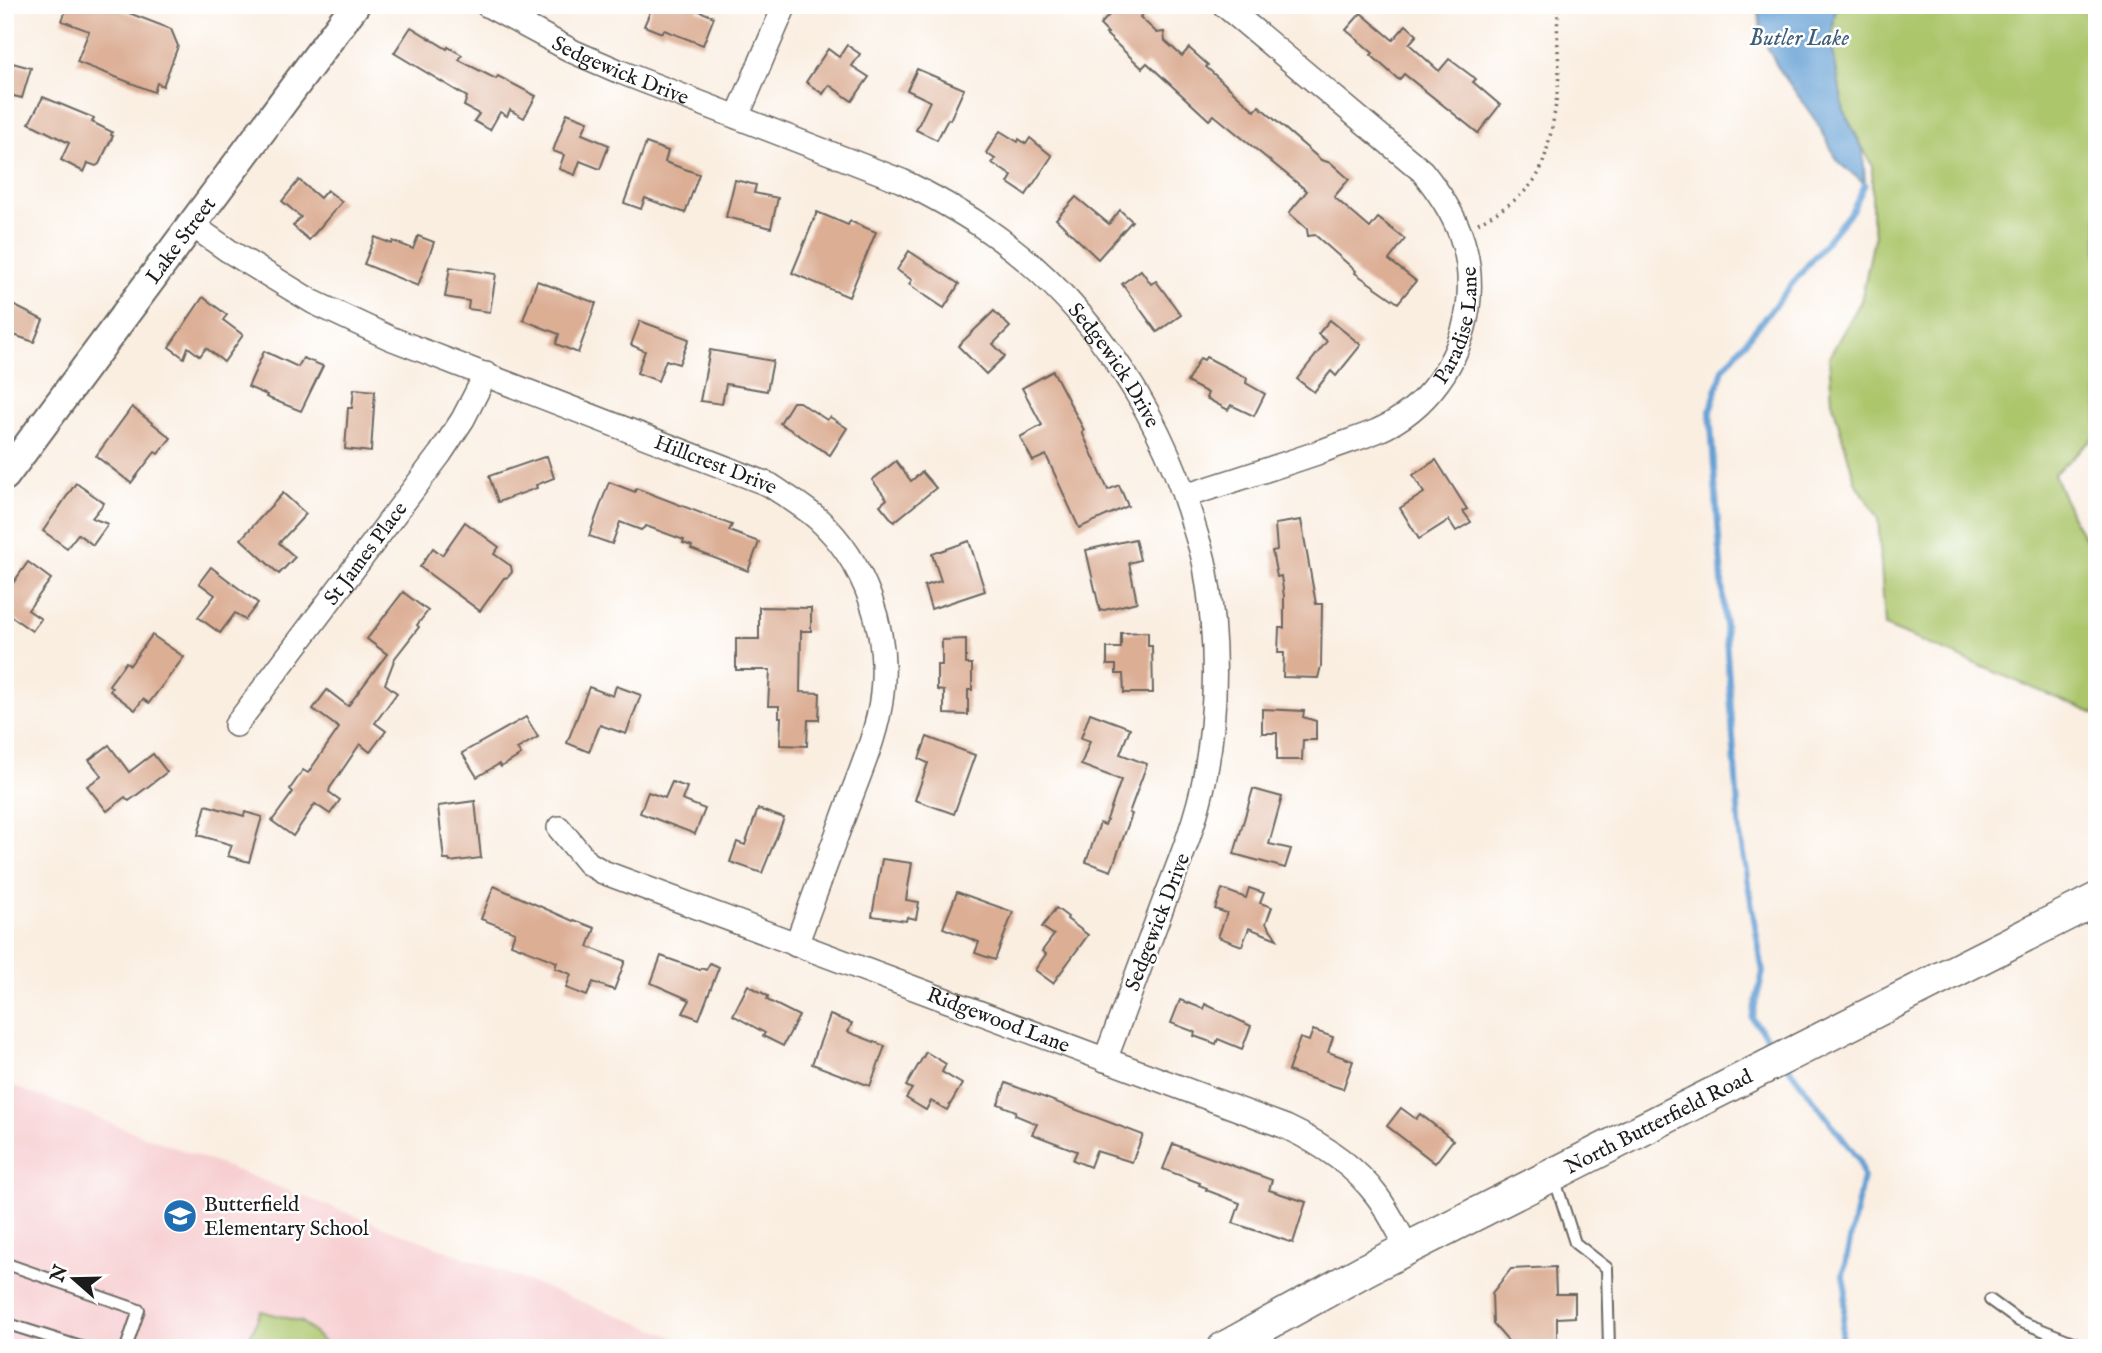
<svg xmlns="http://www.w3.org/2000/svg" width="2102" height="1353" font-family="'IM FELL English',serif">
  <rect width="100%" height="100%" fill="#fff"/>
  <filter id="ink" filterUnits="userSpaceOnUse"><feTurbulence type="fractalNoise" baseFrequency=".0143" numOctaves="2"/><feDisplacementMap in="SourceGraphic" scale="14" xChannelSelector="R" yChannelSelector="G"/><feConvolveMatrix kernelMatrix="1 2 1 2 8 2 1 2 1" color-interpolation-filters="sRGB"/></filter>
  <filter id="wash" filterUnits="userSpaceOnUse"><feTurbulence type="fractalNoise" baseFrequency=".00686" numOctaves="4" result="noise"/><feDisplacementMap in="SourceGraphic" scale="28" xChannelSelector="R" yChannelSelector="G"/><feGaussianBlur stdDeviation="1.57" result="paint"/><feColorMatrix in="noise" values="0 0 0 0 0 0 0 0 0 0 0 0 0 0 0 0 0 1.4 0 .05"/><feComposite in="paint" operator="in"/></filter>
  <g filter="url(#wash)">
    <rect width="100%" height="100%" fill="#faeee1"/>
    <polygon fill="#f7cfd1" points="5,1083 704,1348 5,1348"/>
    <g fill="#acc66c" stroke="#647144" stroke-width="2">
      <polygon points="1836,5 2097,5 2097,435 2054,474 2072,517 2097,559 2097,715 1885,626 1878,517 1855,481 1832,401 1829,357 1861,301 1875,234 1872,217 1872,165 1844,112 1831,41"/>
      <polygon points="261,1311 302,1322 330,1348 245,1348"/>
    </g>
    <polygon fill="#629ed3" stroke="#3f5d78" stroke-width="2" points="1758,5 1836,5 1831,41 1844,112 1863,150 1865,184 1839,163 1818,124 1777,66 1761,35"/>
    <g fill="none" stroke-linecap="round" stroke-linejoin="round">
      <g stroke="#629ed3" stroke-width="6">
        <polyline points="1777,1051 1752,1018 1763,972 1740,836 1710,411 1723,369 1853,209 1865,184"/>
        <polyline points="1787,1065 1859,1160 1863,1177 1843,1275 1846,1292 1840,1348"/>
      </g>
    </g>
    <g id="blocks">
      <g fill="#dcae94">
        <polygon points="68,5 108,5 171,29 178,46 163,86 157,83 154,92 77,62 89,31 62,21"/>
        <polygon points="653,5 699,5 697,10 714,17 703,45 664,30 662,33 644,26"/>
        <polygon points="1118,5 1136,5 1144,13 1140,17 1157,33 1164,32 1165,41 1182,56 1189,48 1208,65 1206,67 1255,111 1259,106 1321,160 1331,163 1349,179 1334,197 1370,228 1378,218 1405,239 1389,260 1416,281 1398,303 1355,273 1356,271 1315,235 1308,236 1307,229 1289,213 1307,191 1214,115 1209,120 1147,63 1142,68 1106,34 1108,33 1100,25"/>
        <polygon points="1361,13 1393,40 1406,25 1417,35 1409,44 1439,71 1449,59 1476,79 1473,82 1500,105 1478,133 1404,74 1399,80 1371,55 1373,53 1346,30"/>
        <polygon points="411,27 447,49 448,47 462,55 459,60 496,79 498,76 536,96 524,118 510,110 507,116 500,112 490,130 474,121 479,114 464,106 467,97 394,53"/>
        <polygon points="847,45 860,54 852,66 869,77 852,101 829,85 823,94 806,82 828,49 839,57"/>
        <polygon points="5,61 31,68 22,98 5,94"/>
        <polygon points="917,69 964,89 950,120 948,119 937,140 916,130 930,101 907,90"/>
        <polygon points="43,97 94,118 92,122 112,132 111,135 113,136 99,164 96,166 88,163 84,172 61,160 69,143 29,123"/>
        <polygon points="567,113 588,121 582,134 609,145 600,169 580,161 575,175 559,169 564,155 553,151"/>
        <polygon points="1000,131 1018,142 1019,139 1026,144 1030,138 1052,156 1026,195 1008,183 1012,176 992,163 995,159 986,153"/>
        <polygon points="646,143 668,151 665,162 699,174 685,213 645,198 641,209 624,203"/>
        <polygon points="299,180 320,198 327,190 342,202 309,240 293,226 301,217 282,201"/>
        <polygon points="735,180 756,185 754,193 778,198 771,228 726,217"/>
        <polygon points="1076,197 1109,224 1120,210 1132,221 1098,259 1056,219"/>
        <polygon points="817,212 848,225 850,221 876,232 849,297 792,273"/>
        <polygon points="418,236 434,242 418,286 364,264 375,237 392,244 393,241 413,249"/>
        <polygon points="909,251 959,284 944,308 914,288 909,284 912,280 897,270"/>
        <polygon points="450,267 496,274 490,312 468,309 469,301 445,297"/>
        <polygon points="1141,270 1151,284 1156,281 1181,315 1157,332 1122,284"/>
        <polygon points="537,281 596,303 578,353 556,344 559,334 523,320"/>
        <polygon points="203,297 227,315 223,320 243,335 224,362 206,348 200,356 188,347 184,358 169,347"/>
        <polygon points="5,301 43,320 34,342 5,332"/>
        <polygon points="994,311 1010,327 993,344 1005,356 986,374 958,346"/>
        <polygon points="1330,320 1361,345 1336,376 1331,371 1314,392 1297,379 1327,341 1318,334"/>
        <polygon points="640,321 689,339 679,364 666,360 658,381 637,373 645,351 631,345"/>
        <polygon points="710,350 773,361 767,391 726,384 722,404 700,401"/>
        <polygon points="264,351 298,367 303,358 323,366 301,411 266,397 267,395 248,387"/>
        <polygon points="1206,357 1247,378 1246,383 1265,394 1254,416 1231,405 1228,410 1206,398 1208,393 1187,382 1200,358 1204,360"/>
        <polygon points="1053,371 1084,430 1082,432 1108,490 1119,485 1128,506 1079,528 1046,455 1033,461 1020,437 1042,425 1022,388"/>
        <polygon points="354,389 375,391 371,452 345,449 348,408 352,408"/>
        <polygon points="793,402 799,402 827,420 830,417 847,428 830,455 780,423"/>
        <polygon points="132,407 171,438 158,454 155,452 131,483 96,456"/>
        <polygon points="547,456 554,478 536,485 537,488 498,502 489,476"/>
        <polygon points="1436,460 1467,509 1463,511 1471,522 1456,531 1449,520 1419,539 1400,508 1424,493 1413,475"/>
        <polygon points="896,461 911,481 922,472 936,488 894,522 880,505 887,499 872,480"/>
        <polygon points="609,482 635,492 636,488 732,525 729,531 759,542 748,571 691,549 692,546 683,543 684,540 646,526 641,530 620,522 612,544 589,536"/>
        <polygon points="76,483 104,503 92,518 108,524 93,545 78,534 67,548 43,531"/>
        <polygon points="283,493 306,514 279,543 295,557 279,574 241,539"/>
        <polygon points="1301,520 1316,604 1322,604 1321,666 1318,678 1283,677 1284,653 1278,653 1279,628 1284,628 1284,596 1281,576 1277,577 1272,551 1277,550 1275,524"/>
        <polygon points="465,522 499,547 494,554 511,566 512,572 508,577 504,578 480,611 420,567 433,548 442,555"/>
        <polygon points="1135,539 1140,560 1129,563 1137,602 1100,611 1086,550"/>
        <polygon points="969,541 985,591 931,609 924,586 941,581 932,554"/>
        <polygon points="28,562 51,579 28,610 41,619 32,631 5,612 5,577 13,583"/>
        <polygon points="211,567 258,603 245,620 235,613 220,633 198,617 215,595 199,583"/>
        <polygon points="403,592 428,611 417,625 419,627 395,658 385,684 397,693 375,723 386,731 370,752 360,744 330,788 329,792 340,800 330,814 315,804 293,836 272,821 293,792 290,789 303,770 308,773 339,728 313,709 327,690 348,706 387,654 367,639"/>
        <polygon points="759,607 811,608 811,631 801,631 800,692 820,693 819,720 808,720 807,746 780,745 781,717 779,717 779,706 768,706 770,670 736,670 736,639 759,639"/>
        <polygon points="1148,632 1148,646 1152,646 1153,693 1124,693 1123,674 1116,674 1116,665 1107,665 1107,648 1121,648 1121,633"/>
        <polygon points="152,635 184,657 149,703 143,699 135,710 110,691 112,688 109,685 126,662 130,665"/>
        <polygon points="966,639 966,664 972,664 972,690 968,690 968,715 944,714 944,691 937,690 937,665 942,665 942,640"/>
        <polygon points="616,686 641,695 626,734 600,725 589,752 567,743 589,687 613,696"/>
        <polygon points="1262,709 1304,711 1303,717 1316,721 1316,740 1303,740 1302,760 1277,760 1277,733 1262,733"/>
        <polygon points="1090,713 1130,728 1120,754 1147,764 1129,813 1132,814 1111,871 1086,862 1100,823 1105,825 1121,780 1081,765 1090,741 1081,738"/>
        <polygon points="526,717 538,737 517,749 521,755 501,767 499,764 477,777 462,753"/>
        <polygon points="927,737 975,755 954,814 915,800 928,763 919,759"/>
        <polygon points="109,745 129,772 153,754 167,772 129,801 125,797 107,811 87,786 102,776 89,760"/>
        <polygon points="672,782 687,787 682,800 705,809 695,834 640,813 648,792 665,798"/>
        <polygon points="1253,789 1282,797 1269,844 1291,849 1285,868 1234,854"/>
        <polygon points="475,801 481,858 450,862 449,860 444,860 438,806"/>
        <polygon points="206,805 244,816 245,812 262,817 249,862 228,856 232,845 198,835"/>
        <polygon points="758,809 784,818 762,873 730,862 737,842 745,845"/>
        <polygon points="882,859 912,863 906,900 919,902 916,919 907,917 906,921 872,916"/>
        <polygon points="494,886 573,921 574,920 595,928 588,947 625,961 614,990 593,982 587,996 566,988 571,974 555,968 557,962 511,944 515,932 481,919"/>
        <polygon points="1249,888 1264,893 1260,903 1272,907 1266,923 1277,939 1249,928 1242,946 1218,937 1227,913 1215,909 1222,889 1246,898"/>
        <polygon points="957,892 1013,912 995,960 975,953 979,942 943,928"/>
        <polygon points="1056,908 1068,917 1067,919 1088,935 1053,983 1035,970 1046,954 1042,951 1054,935 1042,927"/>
        <polygon points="661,956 700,970 701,968 706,970 710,963 719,967 699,1019 683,1013 690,1000 651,983"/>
        <polygon points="748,985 768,996 767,1000 799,1016 783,1046 763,1036 765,1033 733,1015"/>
        <polygon points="1180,1000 1204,1009 1205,1004 1251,1026 1242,1049 1218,1039 1216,1044 1194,1036 1195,1032 1171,1023"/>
        <polygon points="830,1015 852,1023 848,1032 885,1046 870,1086 812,1064"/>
        <polygon points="1313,1030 1333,1037 1328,1052 1353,1061 1343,1089 1288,1071 1300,1038 1309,1041"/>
        <polygon points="926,1052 946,1064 942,1072 962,1084 947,1110 931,1101 926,1110 906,1098 912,1089 906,1086"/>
        <polygon points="1006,1083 1143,1135 1132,1162 1096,1151 1090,1167 1073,1160 1077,1151 1032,1134 1037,1124 1015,1115 1016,1111 998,1104"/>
        <polygon points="1401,1108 1416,1119 1420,1114 1453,1140 1435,1163 1387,1126"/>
        <polygon points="1173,1144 1272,1180 1269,1190 1306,1202 1293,1243 1233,1223 1240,1203 1206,1190 1207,1188 1199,1185 1200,1183 1163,1169"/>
        <polygon points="1555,1267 1556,1294 1575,1294 1575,1317 1557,1318 1557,1347 1514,1348 1493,1324 1492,1293 1511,1269"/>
      </g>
    </g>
  </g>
  <g filter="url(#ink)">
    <use href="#blocks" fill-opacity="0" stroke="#6a6661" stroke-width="2"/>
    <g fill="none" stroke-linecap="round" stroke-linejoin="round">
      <g stroke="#6a6661" stroke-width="14">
        <g id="service">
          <polyline points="1554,1177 1575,1243 1607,1268 1609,1348"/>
          <polyline points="5,1269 7,1264 139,1310 126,1348"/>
          <polyline points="1990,1300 2019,1321 2088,1348"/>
          <polyline points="5,1323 84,1348"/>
        </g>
      </g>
      <g stroke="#6a6661" stroke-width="26">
        <g id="minor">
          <path id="s1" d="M487,5L574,52L618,71L902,181C928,194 955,208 980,225C1083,294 1157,403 1192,520C1196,535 1202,550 1205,566C1217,635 1218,707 1205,776C1197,819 1180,861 1164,902C1144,955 1125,1008 1105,1060"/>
          <polyline points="737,117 785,5"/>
          <path id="s2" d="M192,225L229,251L313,302L390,338L770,485C786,496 803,506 818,519C865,562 889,630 882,693C878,733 860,772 846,810C829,855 813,900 796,945"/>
          <path id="s3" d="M1185,496C1229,482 1273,468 1317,453C1337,445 1357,439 1377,431C1427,409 1460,362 1468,308C1475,252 1456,213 1422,171L1224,5"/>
          <path id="s4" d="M236,725L440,454L463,419L486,374"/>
          <path id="s5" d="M559,828L588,863L603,872L1286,1127C1320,1143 1354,1165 1377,1196C1389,1212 1398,1231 1408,1248"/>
        </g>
      </g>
      <g stroke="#6a6661" stroke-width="32">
        <g id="tertiary">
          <path id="s6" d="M5,476L355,5"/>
        </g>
      </g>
      <g stroke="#6a6661" stroke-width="35">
        <g id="secondary">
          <path id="s7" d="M1224,1348L1367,1269L2097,899"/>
        </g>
      </g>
      <path stroke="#6a6661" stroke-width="3.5" stroke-dasharray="2 5" stroke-linecap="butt" d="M1478,223C1499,212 1524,197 1537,176C1549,157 1559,93 1559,70C1558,48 1556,27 1559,5"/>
      <use href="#service" stroke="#fff" stroke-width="10"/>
      <use href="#minor" stroke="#fff" stroke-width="23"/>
      <use href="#tertiary" stroke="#fff" stroke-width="28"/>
      <use href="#secondary" stroke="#fff" stroke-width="32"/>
    </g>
  </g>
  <defs>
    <g id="school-disc" transform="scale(1.75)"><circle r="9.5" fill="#1f6fb2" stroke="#fff"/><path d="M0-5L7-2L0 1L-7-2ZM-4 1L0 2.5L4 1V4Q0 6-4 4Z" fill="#fff"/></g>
  </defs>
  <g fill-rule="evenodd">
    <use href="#school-disc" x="180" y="1216"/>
  </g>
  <g text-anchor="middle" stroke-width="5" stroke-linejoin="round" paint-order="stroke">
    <g font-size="21" fill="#1c1c1c" stroke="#fff">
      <text dy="7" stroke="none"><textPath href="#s1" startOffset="149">Sedgewick Drive</textPath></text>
      <text dy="7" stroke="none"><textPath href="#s6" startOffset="294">Lake Street</textPath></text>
      <text dy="7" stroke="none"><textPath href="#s3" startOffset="343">Paradise Lane</textPath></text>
      <text dy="7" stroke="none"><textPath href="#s1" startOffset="737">Sedgewick Drive</textPath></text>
      <text dy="7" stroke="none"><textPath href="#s2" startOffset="578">Hillcrest Drive</textPath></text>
      <text dy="7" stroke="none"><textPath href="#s4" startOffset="215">St James Place</textPath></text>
      <text transform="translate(1157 922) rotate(-69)" y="7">Sedgewick Drive</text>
      <text dy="7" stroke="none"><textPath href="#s5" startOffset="485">Ridgewood Lane</textPath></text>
      <text dy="7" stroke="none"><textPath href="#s7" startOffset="490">North Butterfield Road</textPath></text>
    </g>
    <g font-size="21" fill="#1c1c1c" stroke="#fff" text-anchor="start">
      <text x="204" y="1211">Butterfield<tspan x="204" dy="24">Elementary School</tspan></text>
    </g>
    <g font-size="23" font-style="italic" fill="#3f5d78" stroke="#fff">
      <text x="1799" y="45">Butler Lake</text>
    </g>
  </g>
  <rect width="2102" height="1353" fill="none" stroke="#fff" stroke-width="28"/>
  <g transform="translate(74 1279) rotate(290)" stroke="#ffffff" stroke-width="5" paint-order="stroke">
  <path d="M0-5L12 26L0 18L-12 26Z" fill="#1c1c1c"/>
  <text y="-10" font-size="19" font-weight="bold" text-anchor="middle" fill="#1c1c1c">N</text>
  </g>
</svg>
